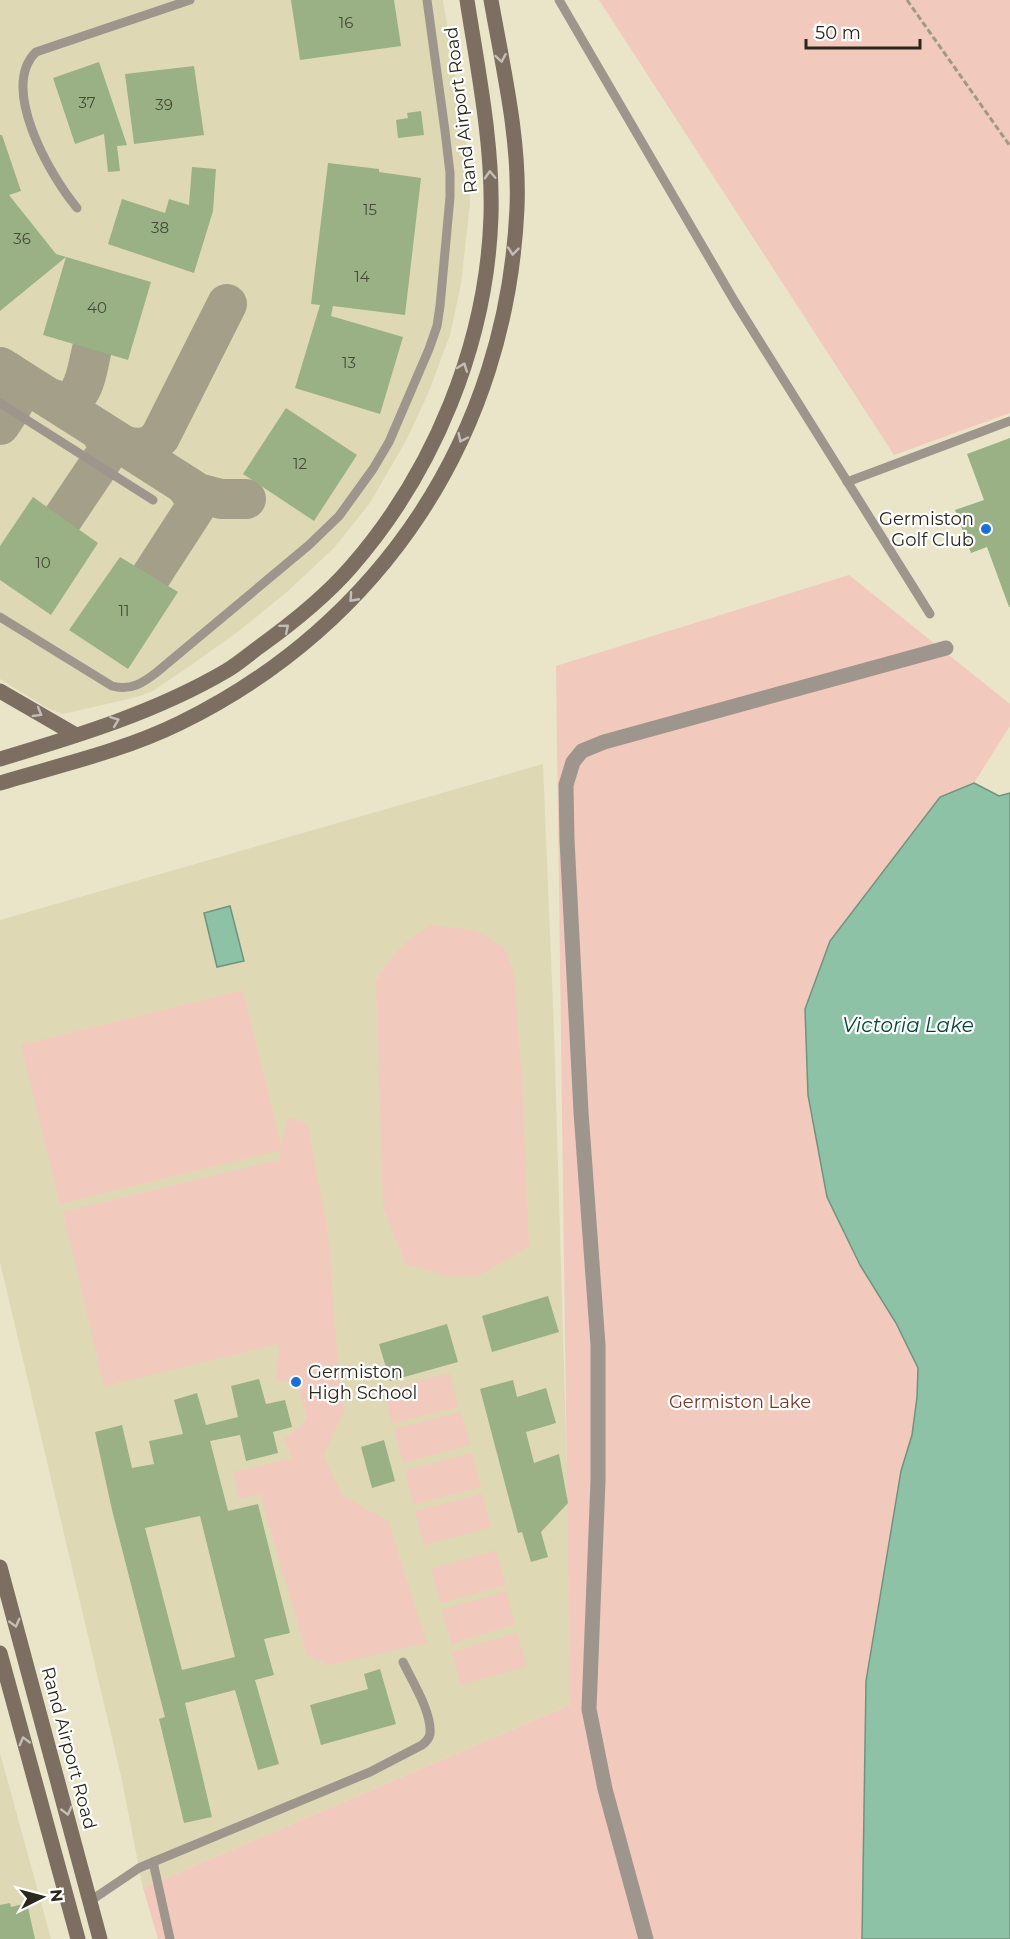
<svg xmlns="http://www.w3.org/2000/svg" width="1010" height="1939" font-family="Montserrat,sans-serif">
  <rect width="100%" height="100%" fill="#eae5c8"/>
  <g fill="#dfd8b5">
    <polygon points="0,0 443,0 468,153 470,203 461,284 450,335 429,391 408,437 370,503 334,548 288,591 239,631 194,663 153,691 137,697 63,714 47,708 0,679"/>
    <polygon points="543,764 554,1031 568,1503 570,1705 143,1888 121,1776 0,1262 0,920"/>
    <polygon points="0,1753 51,1939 0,1939"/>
  </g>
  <g fill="#f2c9bd">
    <polygon points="599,0 1010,0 1010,413 894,455"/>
    <polygon points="849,575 1010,704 1010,726 974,783 939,797 805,1009 808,1095 827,1197 860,1265 896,1323 918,1368 917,1397 912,1435 901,1471 866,1681 862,1939 158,1939 143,1888 570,1705 556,666"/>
    <path d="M431,925L474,930L489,938L504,947L514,972L522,1082L529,1247L479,1275L451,1277L405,1264L383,1206L376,981C391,955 405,940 431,925Z"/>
    <polygon points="243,990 281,1145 288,1117 307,1123 328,1232 337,1354 344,1411 323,1456 342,1495 388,1521 427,1643 329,1665 307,1655 260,1494 239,1499 233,1472 292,1458 284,1439 307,1420 298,1382 276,1381 279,1344 104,1386 63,1212 279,1160 281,1150 60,1204 21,1045"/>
    <polygon points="450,1373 458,1407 392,1424 384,1390"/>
    <polygon points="461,1412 470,1445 403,1463 394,1429"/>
    <polygon points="472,1453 481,1487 413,1505 405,1471"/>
    <polygon points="482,1494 491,1527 424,1545 415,1511"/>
    <polygon points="496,1550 506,1585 441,1603 431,1569"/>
    <polygon points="506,1591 515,1624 451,1644 442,1610"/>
    <polygon points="517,1633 527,1666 461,1685 452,1652"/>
  </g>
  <g fill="#8dc2a7" stroke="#6f947e" stroke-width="1.5">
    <polygon points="974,783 999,796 1010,793 1010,1939 862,1939 866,1681 901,1471 912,1435 917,1397 918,1368 896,1323 860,1265 827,1197 808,1095 805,1009 830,941 940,797"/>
    <polygon points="230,906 244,961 217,967 204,913"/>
  </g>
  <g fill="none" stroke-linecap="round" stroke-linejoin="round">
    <g stroke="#a39f88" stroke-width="40">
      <path d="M0,367L123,445C137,450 150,449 160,437L227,304"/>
      <path d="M50,398C84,412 86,373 92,349"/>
      <path d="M0,425C11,408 29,388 7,371"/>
      <polyline points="123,445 198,493 221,499 246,499"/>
      <polyline points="63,518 106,454 107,443 100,431"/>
      <polyline points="151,576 195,508 194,497 185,485"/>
    </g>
  </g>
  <g fill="#99b185" fill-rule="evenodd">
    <polygon points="291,0 394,0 401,46 300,60"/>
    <polygon points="99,62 127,145 117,146 120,171 108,172 104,134 75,144 53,78"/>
    <polygon points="194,66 204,135 134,144 125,74"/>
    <polygon points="421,111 424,135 398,138 396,120 408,118 407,113"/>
    <polygon points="0,135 2,135 21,191 9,195 56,254 151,282 128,360 43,335 66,257 0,311"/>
    <polygon points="328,163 379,169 379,172 421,178 405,315 333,306 331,316 403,337 380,414 295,388 320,305 311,304"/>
    <polygon points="192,167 216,169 213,211 194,273 108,244 122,199 165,213 169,199 189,205"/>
    <polygon points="286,408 357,455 314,521 243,474"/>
    <polygon points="1010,438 1010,607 1009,607 987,547 971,553 955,510 984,500 967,454"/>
    <polygon points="33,497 98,543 51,615 0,580 0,546"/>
    <polygon points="120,557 178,592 128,669 69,630"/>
    <polygon points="548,1296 559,1332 492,1352 482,1316"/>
    <polygon points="447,1324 458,1362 390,1381 379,1344"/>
    <path d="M259,1379L266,1404L285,1400L292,1427L273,1432L278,1453L246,1461L240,1435L210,1441L228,1511L258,1504L290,1633L264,1639L274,1675L255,1680L279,1764L258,1770L235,1690L185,1703L212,1817L184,1823L159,1719L165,1717L112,1510L95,1432L122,1425L132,1468L154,1464L149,1441L183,1434L174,1400L197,1393L206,1425L238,1417L231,1386ZM200,1516L235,1657L182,1670L145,1528Z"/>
    <polygon points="513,1380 517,1397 546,1388 556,1423 526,1432 534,1463 559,1454 568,1503 541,1532 548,1557 531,1562 522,1532 518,1533 480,1389"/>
    <polygon points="384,1440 395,1481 372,1488 361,1447"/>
    <polygon points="380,1669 396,1724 321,1745 310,1705 368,1689 364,1674"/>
    <polygon points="10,1903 11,1907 27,1903 35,1939 0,1939 0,1905"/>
  </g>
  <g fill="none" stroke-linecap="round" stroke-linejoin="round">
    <polyline stroke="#9e9a84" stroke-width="3" stroke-dasharray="6 3" stroke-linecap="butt" points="907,0 1010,146"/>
    <g stroke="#9e958c" stroke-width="9">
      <polyline points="559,0 735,302 930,614"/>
      <path d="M77,208C48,173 0,87 36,52L190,0"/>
      <polyline points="0,403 153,500"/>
      <polyline points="847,482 1010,421"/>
      <path d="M0,617L112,686C131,691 143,683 157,672L309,545L339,516L373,469L389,442L429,349L437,326L440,306L450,197V173L445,131L427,0"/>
      <polyline points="153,1862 170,1939"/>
      <path d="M90,1901L139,1868L153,1862L370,1772L422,1745C426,1742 429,1739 430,1734C432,1712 412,1681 403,1662"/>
    </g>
    <polyline stroke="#9e958c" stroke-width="15" points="646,1939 605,1789 589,1709 598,1481 598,1345 581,1112 567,840 566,785 573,762 582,751 604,742 946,648"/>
    <g stroke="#7c6f61" stroke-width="15">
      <polyline points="0,691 76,735"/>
      <path d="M0,759C77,736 156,712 226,671C238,664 248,655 259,647C291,624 324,598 351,567C434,472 487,343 491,216C493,144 478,71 467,0"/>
      <path d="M0,783C60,765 123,751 180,723C382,624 507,434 517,208C520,139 503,68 491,0"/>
      <polyline points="0,1567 100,1939"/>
      <polyline points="0,1653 78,1939"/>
    </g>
  </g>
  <defs><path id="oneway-chevron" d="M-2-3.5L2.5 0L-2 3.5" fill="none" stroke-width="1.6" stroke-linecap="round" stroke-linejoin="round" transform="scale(1.5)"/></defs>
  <g stroke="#c4beb8">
    <use href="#oneway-chevron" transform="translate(501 58) rotate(80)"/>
    <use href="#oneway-chevron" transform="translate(490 175) rotate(-93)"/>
    <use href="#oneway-chevron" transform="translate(513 251) rotate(96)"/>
    <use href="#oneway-chevron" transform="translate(463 367) rotate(-70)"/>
    <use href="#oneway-chevron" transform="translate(462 438) rotate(115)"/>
    <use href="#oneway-chevron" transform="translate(353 598) rotate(132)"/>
    <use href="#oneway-chevron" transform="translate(285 628) rotate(-40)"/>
    <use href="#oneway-chevron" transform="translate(38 713) rotate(30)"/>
    <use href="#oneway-chevron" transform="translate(115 721) rotate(-21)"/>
    <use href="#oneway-chevron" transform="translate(15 1623) rotate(75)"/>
    <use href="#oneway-chevron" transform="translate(24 1741) rotate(-105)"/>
    <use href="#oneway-chevron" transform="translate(67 1811) rotate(75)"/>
  </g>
  <g fill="#1a70d9" stroke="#fff" stroke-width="2">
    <circle cx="986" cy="529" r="6"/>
    <circle cx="296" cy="1382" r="6"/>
  </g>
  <g text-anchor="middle" stroke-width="4.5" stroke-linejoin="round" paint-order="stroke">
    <g font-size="15" fill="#464a37">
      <text x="346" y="28">16</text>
      <text x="87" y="108">37</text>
      <text x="164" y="110">39</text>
      <text x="370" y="215">15</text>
      <text x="160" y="233">38</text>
      <text x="22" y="244">36</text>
      <text x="362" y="282">14</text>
      <text x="97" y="313">40</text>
      <text x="349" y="368">13</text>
      <text x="300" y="469">12</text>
      <text x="43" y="568">10</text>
      <text x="124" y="616">11</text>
    </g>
    <g font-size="18" fill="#2a281d" stroke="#fff">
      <text transform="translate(461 110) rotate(-97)" y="6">Rand Airport Road</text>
      <text transform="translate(69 1748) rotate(75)" y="6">Rand Airport Road</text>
    </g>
    <g font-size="18" fill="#2a281d" stroke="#fff" text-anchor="end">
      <text x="974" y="525">Germiston<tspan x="974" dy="21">Golf Club</tspan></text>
      <text x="308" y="1378" text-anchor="start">Germiston<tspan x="308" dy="21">High School</tspan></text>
    </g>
    <g font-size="18" fill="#783624" stroke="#fff">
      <text x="740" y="1408">Germiston Lake</text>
    </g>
    <g font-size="20" font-style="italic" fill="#004930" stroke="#fff">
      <text x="908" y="1032">Victoria Lake</text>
    </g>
  </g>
  <g transform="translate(42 1897) rotate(84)" stroke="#ffffff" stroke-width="4.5" paint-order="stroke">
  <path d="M0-4.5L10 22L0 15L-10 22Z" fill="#2a281d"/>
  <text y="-9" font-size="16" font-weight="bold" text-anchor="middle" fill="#2a281d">N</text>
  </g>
  <path d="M806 39v9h114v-9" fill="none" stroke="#2a281d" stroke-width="3"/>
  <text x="815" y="39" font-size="18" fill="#2a281d" stroke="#ffffff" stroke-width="4.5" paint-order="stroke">50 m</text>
</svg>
